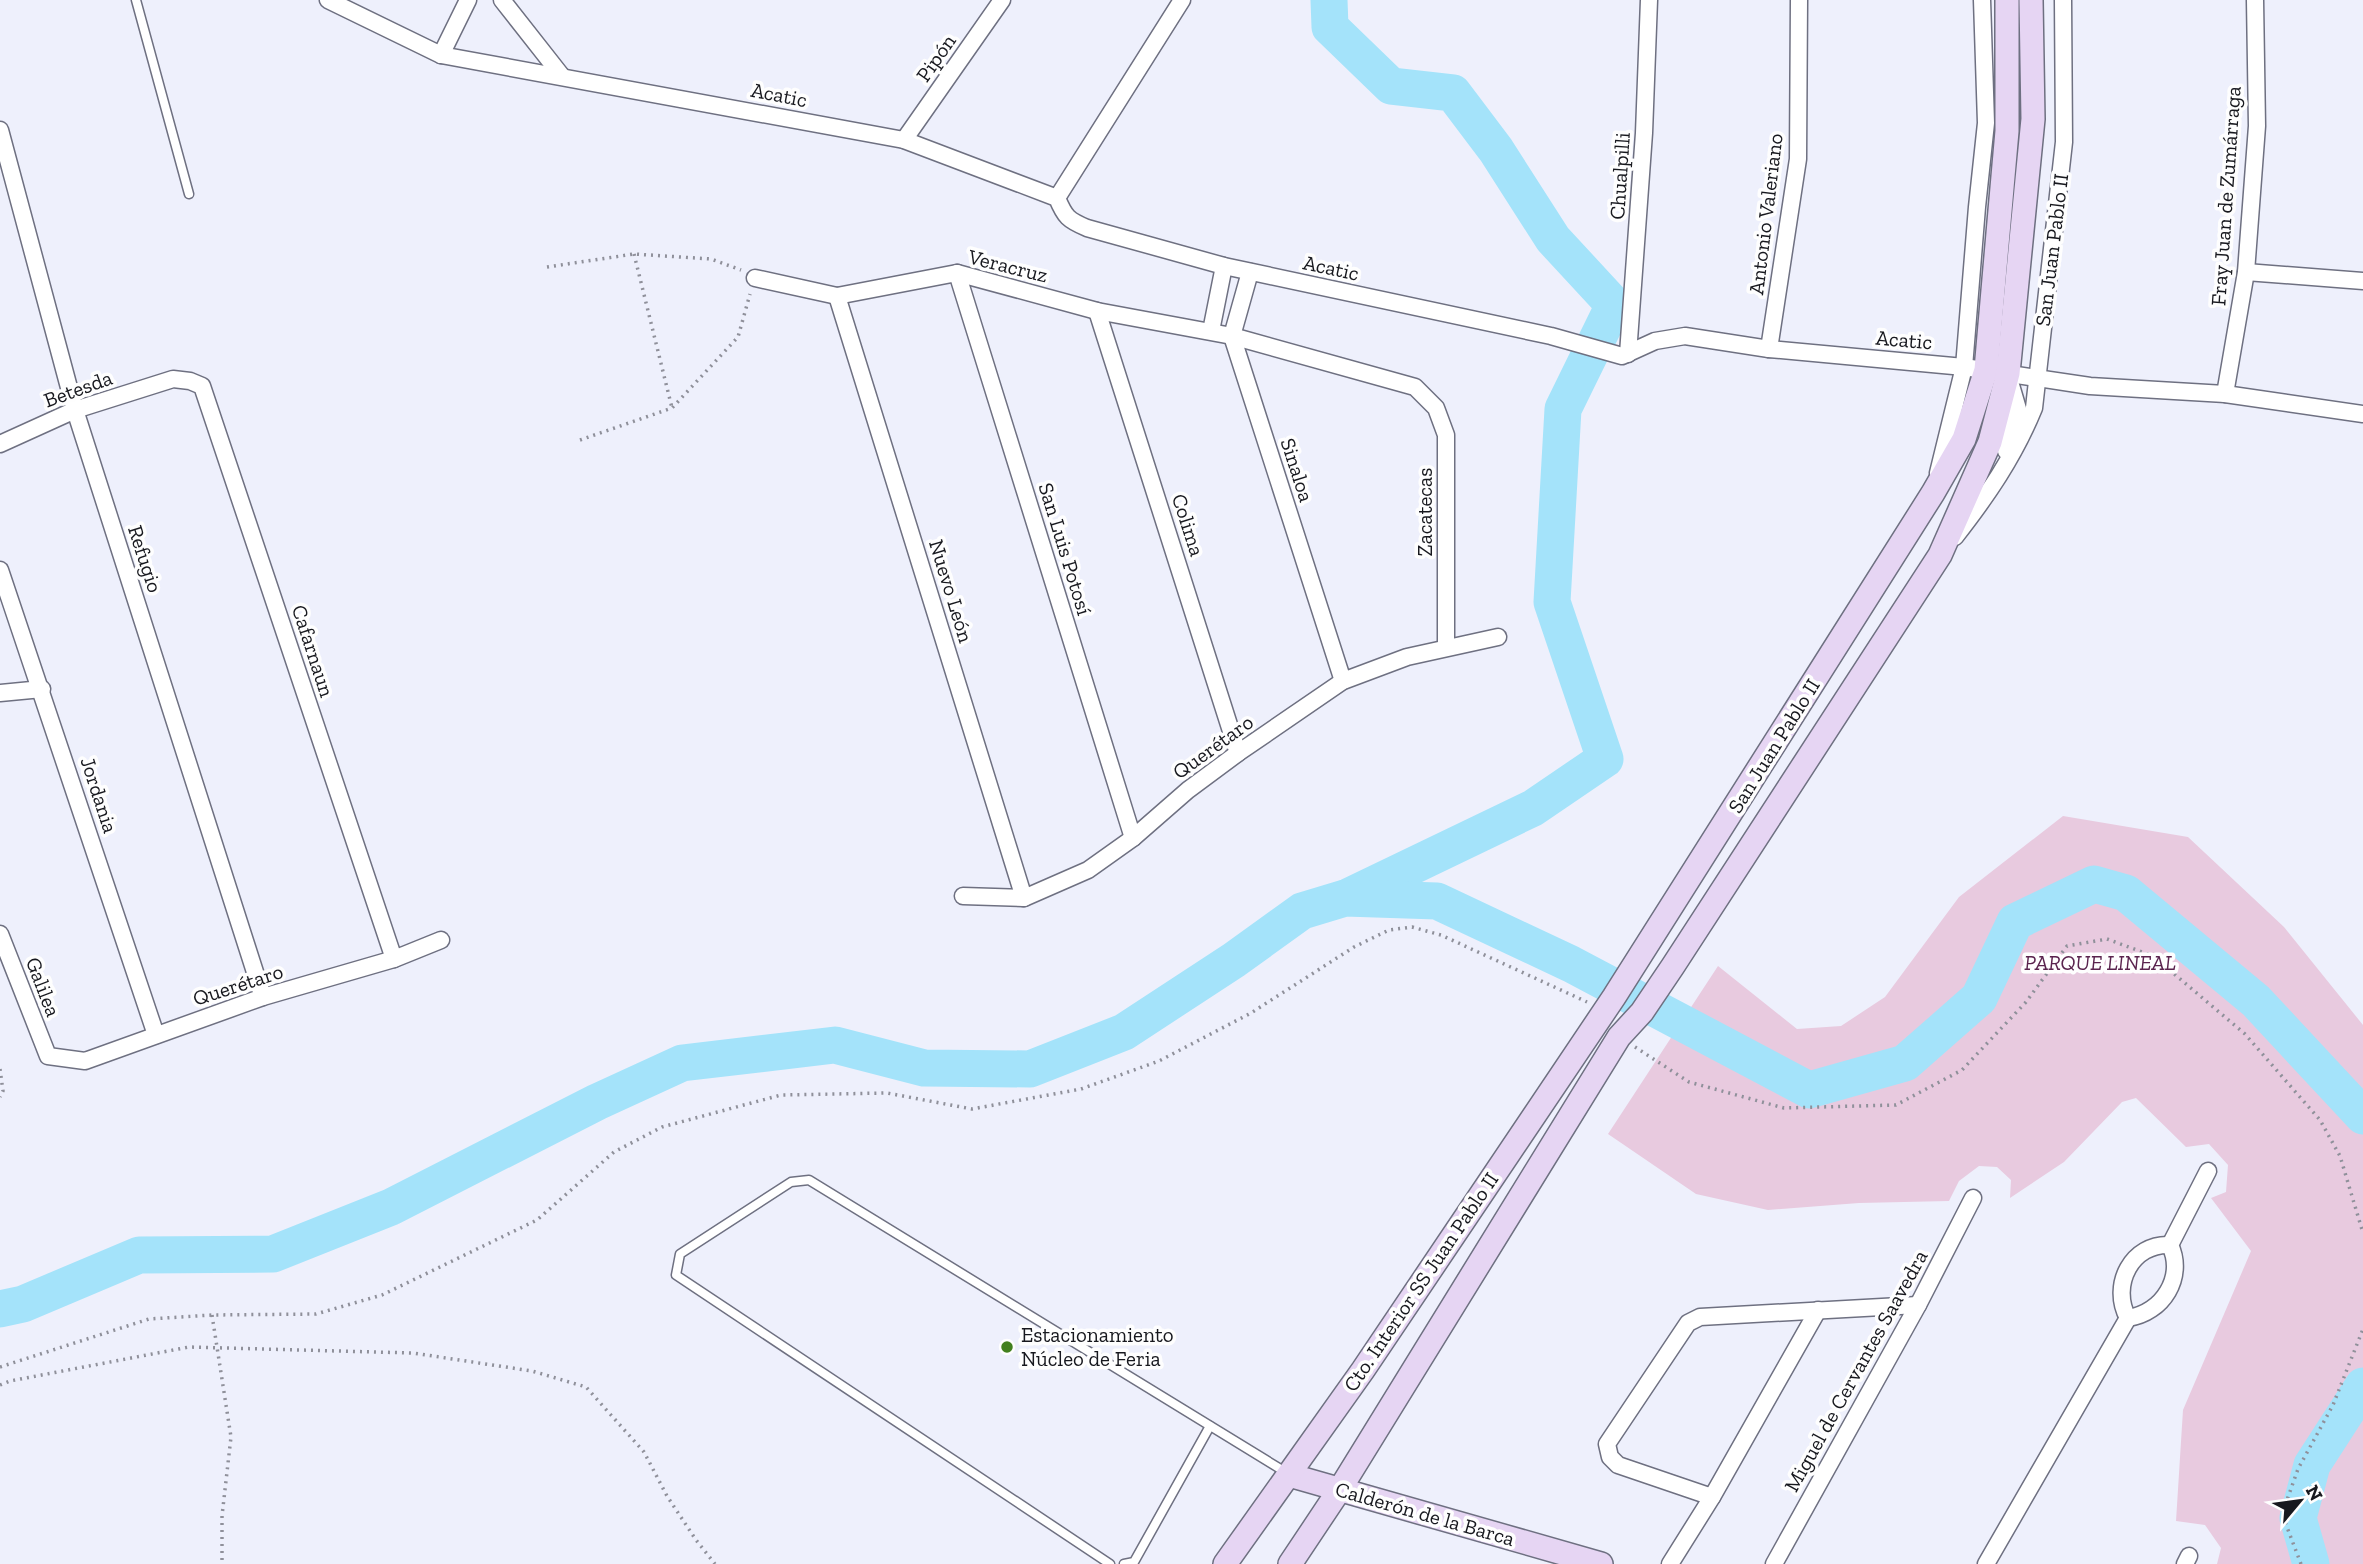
<svg xmlns="http://www.w3.org/2000/svg" width="2363" height="1564" font-family="'Zilla Slab',serif">
  <rect width="100%" height="100%" fill="#eef0fc"/>
  <polygon fill="#e8cadf" points="2063,816 2188,837 2284,927 2363,1025 2363,1564 2217,1564 2221,1548 2205,1525 2176,1521 2183,1410 2251,1251 2211,1198 2226,1192 2228,1165 2209,1144 2186,1147 2136,1098 2122,1102 2064,1162 2010,1198 2011,1180 1997,1167 1979,1166 1959,1181 1949,1201 1859,1203 1768,1210 1696,1194 1608,1134 1718,966 1797,1029 1841,1026 1885,997 1959,897"/>
  <g fill="none" stroke-linecap="round" stroke-linejoin="round">
    <g stroke="#a4e3fa" stroke-width="37">
      <polyline points="1329,0 1330,27 1391,86 1453,93 1496,150 1553,239 1614,305 1563,409 1552,602 1605,759 1533,808 1350,896"/>
      <polyline points="0,1309 23,1304 139,1255 273,1254 391,1207 597,1102 682,1063 835,1045 924,1068 1030,1069 1124,1032 1234,960 1302,911 1345,898 1437,901 1571,964 1809,1090 1905,1063 1979,998 2015,922 2094,884 2126,893 2256,1001 2363,1116"/>
      <polyline points="2311,1564 2298,1518 2312,1465 2363,1386"/>
    </g>
    <g stroke="#6e7081" stroke-width="11">
      <g id="lane">
        <polyline points="136,0 189,194"/>
        <polyline points="1110,1564 676,1275 680,1254 791,1182 809,1180 1287,1473"/>
        <polyline points="1124,1564 1134,1562 1210,1426"/>
      </g>
    </g>
    <g stroke="#6e7081" stroke-width="19">
      <g id="street">
        <path d="M328,0L441,55L904,140L1057,198C1065,217 1068,220 1087,228L1224,266L1551,336L1622,356L1655,341L1685,336L1769,349L1964,367L2090,386L2225,394L2363,414"/>
        <polyline points="502,0 561,75"/>
        <polyline points="441,55 468,0"/>
        <polyline points="0,130 75,410 263,997"/>
        <polyline points="904,140 1002,0"/>
        <polyline points="1057,198 1182,0"/>
        <polyline points="1250,272 1232,336 1343,681"/>
        <polyline points="2246,272 2363,281"/>
        <polyline points="957,273 1133,838"/>
        <polyline points="755,278 837,296 957,273 1097,311 1232,336 1415,387 1436,408 1446,435 1446,647"/>
        <polyline points="837,296 1024,898"/>
        <polyline points="1097,311 1238,753"/>
        <polyline points="1211,331 1224,266"/>
        <polyline points="1769,349 1798,159 1799,0"/>
        <polyline points="1628,354 1644,133 1649,0"/>
        <polyline points="2225,394 2246,272 2257,126 2255,0"/>
        <polyline points="0,444 75,410 173,379 190,381 202,386 394,959"/>
        <polyline points="2006,451 2018,409 2008,375"/>
        <polyline points="1938,473 1964,367 1977,207 1986,123 1982,0"/>
        <path d="M1955,537C1987,496 2014,457 2034,408L2064,142L2063,0"/>
        <polyline points="0,570 156,1035"/>
        <polyline points="0,693 42,689"/>
        <polyline points="963,896 1024,898 1088,870 1133,838 1188,790 1238,753 1343,681 1407,657 1498,637"/>
        <polyline points="0,934 48,1056 85,1061 263,997 394,959 441,940"/>
        <polyline points="2170,1245 2208,1171"/>
        <path d="M2128,1318C2110,1285 2132,1243 2170,1245"/>
        <path d="M2128,1318C2163,1313 2185,1277 2170,1245"/>
        <polyline points="1712,1497 1618,1465 1610,1457 1607,1444 1688,1323 1700,1317 1918,1305"/>
        <polyline points="1670,1564 1712,1497 1818,1310"/>
        <polyline points="1774,1564 1918,1305 1973,1198"/>
        <polyline points="1986,1564 2128,1318"/>
        <polyline points="2185,1564 2189,1556"/>
      </g>
    </g>
    <g stroke="#6e7081" stroke-width="26">
      <g id="secondary">
        <polyline points="1289,1475 1601,1564"/>
        <polyline points="1225,1564 1363,1370 1614,997 1933,493 1964,439 1986,370 2007,131 2007,0"/>
        <polyline points="1290,1564 1340,1489 1619,1037 1642,1012 1673,966 1940,555 1990,442 2008,373 2033,119 2031,0"/>
      </g>
    </g>
    <g stroke="#8f909a" stroke-width="3.5" stroke-dasharray="2 5" stroke-linecap="butt">
      <polyline points="634,254 672,408"/>
      <polyline points="547,267 634,254 711,259 741,270"/>
      <polyline points="580,440 672,408 738,337 750,294"/>
      <polyline points="1635,1047 1689,1082 1784,1108 1896,1105 1962,1070 2026,1002 2067,946 2107,939 2153,956 2245,1034 2320,1120 2340,1156 2363,1233"/>
      <polyline points="0,1069 3,1091 0,1097"/>
      <polyline points="212,1315 231,1437 222,1516 222,1564"/>
      <polyline points="0,1367 149,1319 212,1315 316,1314 382,1295 537,1220 614,1152 662,1127 781,1095 887,1093 972,1109 1081,1089 1159,1061 1251,1013 1354,947 1389,930 1412,927 1441,935 1587,1002"/>
      <polyline points="0,1385 10,1381 189,1347 413,1353 532,1371 586,1387 644,1452 667,1496 696,1540 715,1564"/>
      <polyline points="2301,1564 2282,1514 2298,1469 2333,1405 2363,1329"/>
    </g>
    <use href="#lane" stroke="#fff" stroke-width="8"/>
    <use href="#street" stroke="#fff" stroke-width="16"/>
    <use href="#secondary" stroke="#e6d5f3" stroke-width="23"/>
  </g>
  <circle fill="#42801e" stroke="#fefefe" stroke-width="2.5" cx="1007" cy="1347" r="7"/>
  <g text-anchor="middle" stroke-width="7" stroke-linejoin="round" paint-order="stroke">
    <g font-size="21" fill="#17181e" stroke="#fefefe">
      <text transform="translate(936 58) rotate(-55)" y="7">Pipón</text>
      <text transform="translate(779 95) rotate(11)" y="7">Acatic</text>
      <text transform="translate(1620 176) rotate(-86)" y="7">Chualpilli</text>
      <text transform="translate(2226 196) rotate(-86)" y="7">Fray Juan de Zumárraga</text>
      <text transform="translate(1766 214) rotate(-83)" y="7">Antonio Valeriano</text>
      <text transform="translate(2052 250) rotate(-83)" y="7">San Juan Pablo II</text>
      <text transform="translate(1008 266) rotate(14)" y="7">Veracruz</text>
      <text transform="translate(1331 268) rotate(12)" y="7">Acatic</text>
      <text transform="translate(1904 340) rotate(5)" y="7">Acatic</text>
      <text transform="translate(78 389) rotate(-20)" y="7">Betesda</text>
      <text transform="translate(1297 470) rotate(72)" y="7">Sinaloa</text>
      <text transform="translate(1425 512) rotate(-90)" y="7">Zacatecas</text>
      <text transform="translate(1188 525) rotate(72)" y="7">Colima</text>
      <text transform="translate(1065 549) rotate(73)" y="7">San Luis Potosí</text>
      <text transform="translate(145 559) rotate(72)" y="7">Refugio</text>
      <text transform="translate(951 591) rotate(73)" y="7">Nuevo León</text>
      <text transform="translate(313 651) rotate(72)" y="7">Cafarnaun</text>
      <text transform="translate(1774 746) rotate(-58)" y="7">San Juan Pablo II</text>
      <text transform="translate(1213 747) rotate(-36)" y="7">Querétaro</text>
      <text transform="translate(99 795) rotate(72)" y="7">Jordania</text>
      <text transform="translate(238 985) rotate(-18)" y="7">Querétaro</text>
      <text transform="translate(43 987) rotate(69)" y="7">Galilea</text>
      <text transform="translate(1421 1282) rotate(-56)" y="7">Cto. Interior SS Juan Pablo II</text>
      <text transform="translate(1856 1371) rotate(-61)" y="7">Miguel de Cervantes Saavedra</text>
      <text transform="translate(1425 1514) rotate(16)" y="7">Calderón de la Barca</text>
    </g>
    <g font-size="21" font-style="italic" fill="#5a234e" stroke="#fefefe">
      <text x="2100" y="970">PARQUE LINEAL</text>
    </g>
    <g font-size="21" fill="#17181e" stroke="#fefefe" text-anchor="start">
      <text x="1021" y="1342">Estacionamiento<tspan x="1021" dy="24">Núcleo de Feria</tspan></text>
    </g>
  </g>
  <g transform="translate(2300 1501) rotate(61)" stroke="#fefefe" stroke-width="5" paint-order="stroke">
  <path d="M0-5L12 26L0 18L-12 26Z" fill="#17181e"/>
  <text y="-10" font-size="19" font-weight="bold" text-anchor="middle" fill="#17181e">N</text>
  </g>
</svg>
